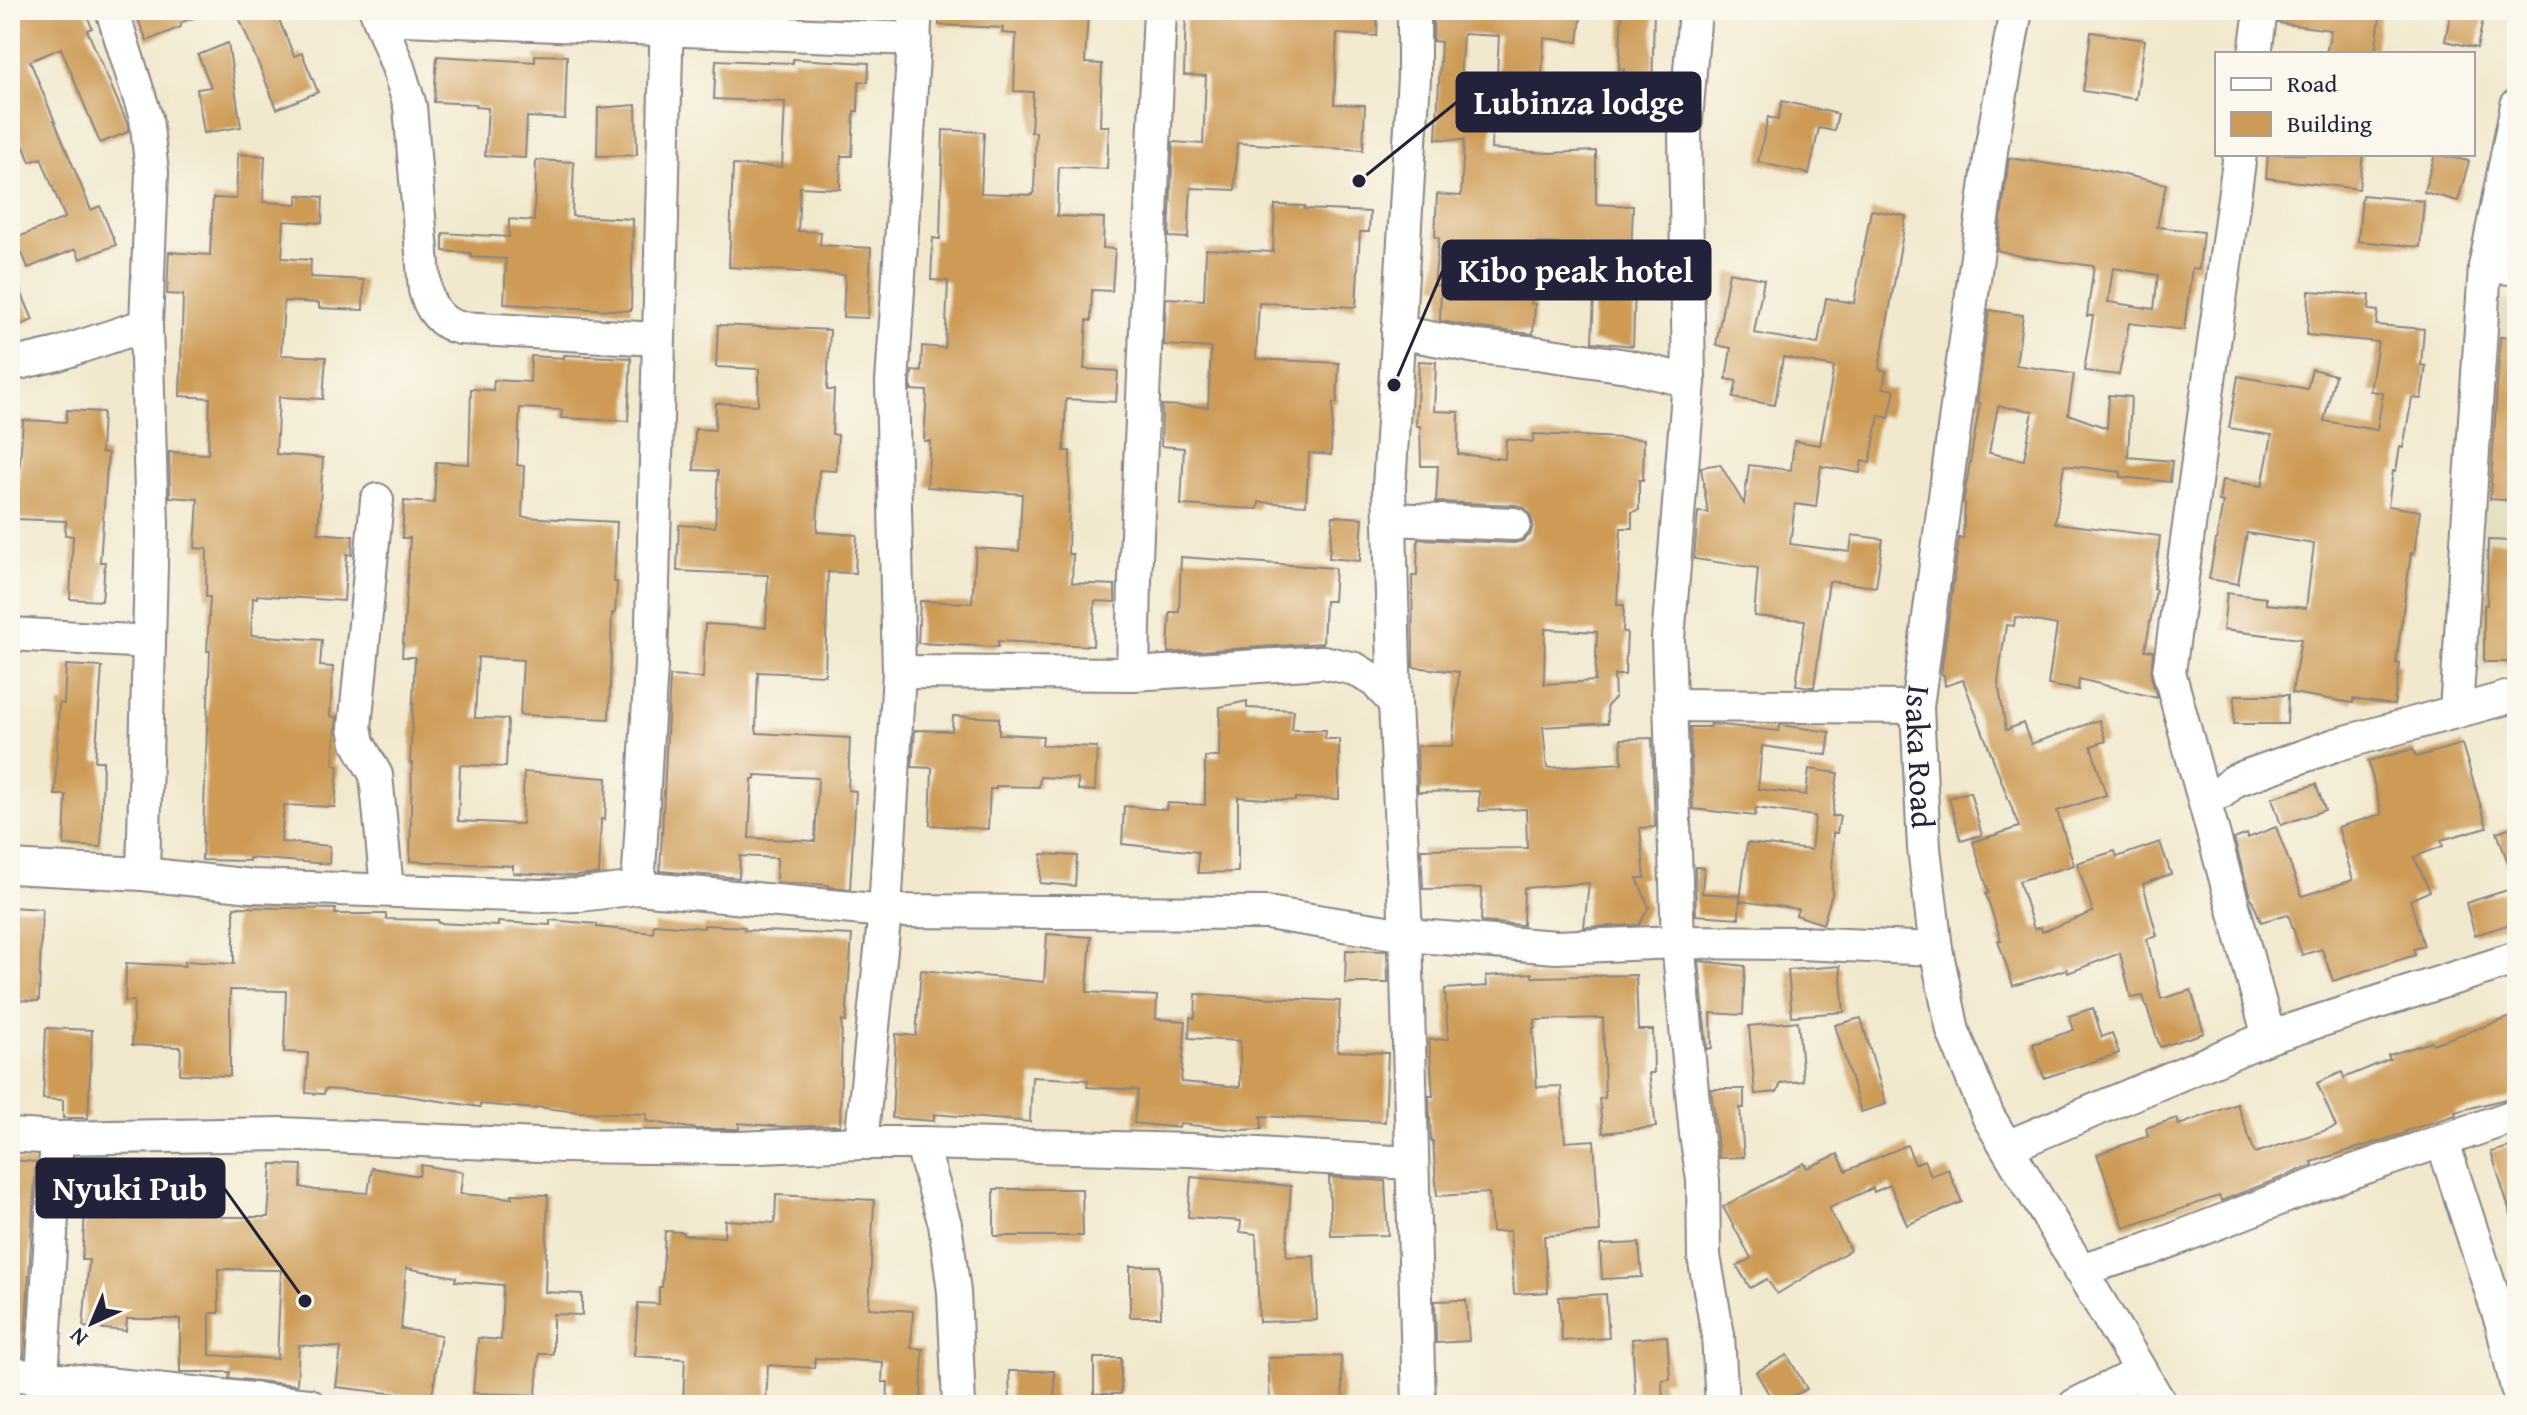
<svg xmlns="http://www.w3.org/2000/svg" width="2527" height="1415" font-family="'Gentium Book Plus',serif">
  <rect width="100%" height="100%" fill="#fbf7ec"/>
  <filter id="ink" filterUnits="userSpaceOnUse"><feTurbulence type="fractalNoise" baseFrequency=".0125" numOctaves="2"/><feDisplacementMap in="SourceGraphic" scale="16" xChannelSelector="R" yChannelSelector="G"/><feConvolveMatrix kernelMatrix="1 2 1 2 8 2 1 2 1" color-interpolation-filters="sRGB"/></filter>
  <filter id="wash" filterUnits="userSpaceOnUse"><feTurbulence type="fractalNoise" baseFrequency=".006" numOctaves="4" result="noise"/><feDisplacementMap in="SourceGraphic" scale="32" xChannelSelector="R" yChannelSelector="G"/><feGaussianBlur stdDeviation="1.8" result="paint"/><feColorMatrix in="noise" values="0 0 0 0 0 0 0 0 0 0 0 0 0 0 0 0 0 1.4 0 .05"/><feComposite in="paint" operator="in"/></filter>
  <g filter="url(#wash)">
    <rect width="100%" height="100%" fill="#f1e8cd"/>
    <polygon fill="#e0dcbb" points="2495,299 2517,299 2517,666 2475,672"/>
    <g id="blocks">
      <g fill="#cd9b57" fill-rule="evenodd">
        <polygon points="27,10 85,10 92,28 87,30 128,125 128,132 100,143 61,48 30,61 91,210 100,206 116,245 80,259 76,249 28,268 16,238 65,218 41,158 30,162 10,113 10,17"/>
        <polygon points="134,10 211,10 211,11 180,23 181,27 147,41"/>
        <polygon points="236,10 275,10 294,56 302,53 318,92 277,109"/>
        <polygon points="939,10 1088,10 1085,63 1102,64 1100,126 1109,126 1107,169 1059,167 1057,216 1104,218 1103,248 1115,249 1112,291 1092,290 1091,321 1087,320 1084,369 1118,371 1116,402 1066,399 1064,451 1070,451 1068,554 1073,554 1072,583 1115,585 1115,602 1095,601 1093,646 998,641 998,647 918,643 920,601 972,603 976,548 1019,551 1022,494 927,487 930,441 924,441 927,391 911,390 911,383 912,371 921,372 922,346 945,348 948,281 931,280 933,238 940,239 943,130 984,132 981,193 1032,195 1034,192 1036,132 1031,132 1033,92 1014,91 1016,34 1002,33 1003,28 939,25"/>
        <polygon points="1186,10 1238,10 1238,14 1284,18 1284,10 1378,12 1377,36 1337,34 1334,104 1365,105 1363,150 1237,143 1235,190 1191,188 1188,238 1169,237 1173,142 1203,144 1206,76 1184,75"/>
        <polygon points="1433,10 1582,10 1578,42 1544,38 1541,98 1496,95 1499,36 1463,34 1459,95 1494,97 1491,149 1549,153 1596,151 1596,204 1633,206 1631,258 1636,258 1633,346 1592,342 1594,294 1584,294 1587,245 1536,243 1531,304 1535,304 1533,334 1480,328 1440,321 1441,286 1434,285 1439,237 1435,237 1437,194 1461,196 1464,140 1436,139 1441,42 1433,41"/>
        <polygon points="1622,10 1654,10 1652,96 1624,96 1624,69 1619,69"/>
        <polygon points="2280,10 2381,10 2375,54 2326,54 2331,30 2278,23"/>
        <polygon points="2451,10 2485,10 2477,48 2445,41"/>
        <polygon points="2091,32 2145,40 2136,99 2083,91"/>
        <polygon points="228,43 241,127 204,133 197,89 211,87 198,55"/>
        <polygon points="535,55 567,56 565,119 527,117 525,158 485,156 488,108 475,107 476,104 434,102 437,56 535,62"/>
        <polygon points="793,59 869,63 868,82 859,81 858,111 854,111 852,156 841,156 840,189 800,187 798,231 821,232 820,245 871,248 868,318 843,317 845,275 729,267 733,165 782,167 785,102 714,99 716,60 793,63"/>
        <polygon points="1782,101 1838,114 1834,131 1819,128 1809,174 1758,162 1768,117 1778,120"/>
        <polygon points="636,105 637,155 597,156 598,108"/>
        <polygon points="238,154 265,156 263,202 297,204 297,195 323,197 322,223 284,221 282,258 311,260 310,277 364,280 363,310 319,308 319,303 284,301 281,355 326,357 323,399 279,397 276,454 323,458 318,533 353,536 352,555 347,554 344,601 257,595 257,598 253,598 251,635 322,640 320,666 333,667 330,716 337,717 333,765 338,765 335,807 284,805 281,842 330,846 329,864 249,858 249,861 202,860 210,651 207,651 210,597 206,597 207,549 195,548 198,499 170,497 169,452 208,454 210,398 180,396 183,295 167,294 169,252 210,255 213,198 236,199"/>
        <polygon points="2268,154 2363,154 2359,189 2266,178"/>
        <polygon points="2435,154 2469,161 2458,201 2424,192"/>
        <path d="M2009,158L2063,166L2098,169L2166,184L2157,227L2203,232L2199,269L2192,268L2184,330L2129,323L2119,375L2084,371L2093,316H2087L2094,266L2019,256L1997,250ZM2113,268L2158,275L2154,309L2108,302Z"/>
        <polygon points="536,160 574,162 572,216 633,219 631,311 504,304 506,259 471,257 471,253 443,251 443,233 509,237 509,219 534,221"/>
        <polygon points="2362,195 2424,201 2420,247 2358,241"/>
        <polygon points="1275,205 1305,206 1304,209 1370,212 1369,232 1360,232 1356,307 1259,303 1256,359 1339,363 1337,403 1333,403 1331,455 1309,453 1306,505 1259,502 1258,509 1181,505 1184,448 1161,446 1162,405 1208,407 1211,348 1164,345 1166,298 1204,300 1206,249 1273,252"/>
        <polygon points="1871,210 1906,216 1879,369 1886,371 1883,388 1895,390 1889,418 1879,415 1870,463 1862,461 1860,473 1821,466 1816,507 1795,504 1790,544 1850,552 1852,535 1883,539 1876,587 1829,581 1814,687 1811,687 1796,685 1805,620 1754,616 1758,568 1694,559 1698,512 1708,513 1701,467 1720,464 1744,504 1749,465 1791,470 1794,441 1820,445 1834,367 1783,357 1775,405 1733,398 1737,381 1726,379 1731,348 1716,345 1729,272 1764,279 1754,333 1818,344 1826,298 1854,303"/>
        <polygon points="10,265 33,320 10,329"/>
        <polygon points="2309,291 2370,295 2369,310 2378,311 2376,325 2424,329 2421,365 2426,366 2421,399 2412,398 2403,448 2400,447 2396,471 2393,471 2388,506 2420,511 2414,554 2411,553 2396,663 2400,664 2394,705 2353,699 2353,703 2292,693 2301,639 2223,630 2227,593 2266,598 2266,604 2306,608 2314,544 2247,533 2238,584 2209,579 2223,502 2219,501 2222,480 2262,486 2272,435 2229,428 2238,376 2307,389 2312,369 2335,375 2324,421 2377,430 2383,393 2370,391 2378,342 2307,335"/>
        <path d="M1989,310L2023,315L2016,365L2074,374L2068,414L2107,428L2109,395L2131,397L2128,457L2172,461L2170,482L2121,477V472L2064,465L2055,523L2160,536L2154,589L2156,590L2145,650L2153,651L2151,676L2157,698L2079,679L2078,690L2048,685L2057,625L2015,617L2014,626L2006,625L1998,682L2006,730L2023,723L2031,744L2099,720L2106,741L2091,746L2106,795L2057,811L2074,865L2019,881L2034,929L2041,927L2042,932L2093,912L2077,863L2115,851L2117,857L2160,842L2171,874L2143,884L2157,936L2147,939L2161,999L2191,990L2204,1033L2160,1047L2143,996L2131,998L2120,953L2068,973L2067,969L2013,986L1998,940H2001L1986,894L1989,893L1973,842L2019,827L1963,680L1945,686L1944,675L1941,674L1959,538L1963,539L1965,503H1963L1980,403L1977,402ZM1998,406L2033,411L2024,460L1989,453Z"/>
        <path d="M718,325L830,330L827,390H834L832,434L838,435L836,471L819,470L817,532L857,535L855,573L828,572L825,675L758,672L756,728L757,733L850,738L848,790L856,791L850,889L829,887V885L776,882L777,858L740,856L739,878L660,871L670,676L703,678L705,624L766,627L768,575L677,571L679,525L715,527L718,471L694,470L695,429L715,430L716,403L758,405L759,369L716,367ZM755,775L818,778L815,841L749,838L752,779H755Z"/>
        <polygon points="2500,337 2517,338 2517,501 2490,499"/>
        <polygon points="564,355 631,358 628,421 561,418 562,410 520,408 517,465 524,466 522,517 617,522 614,582 617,582 615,614 612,613 609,719 520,715 523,660 478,657 475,718 508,719 506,767 460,765 458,821 522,824 524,772 607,778 605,820 601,819 599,874 574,876 513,873 513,866 410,861 412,763 410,763 415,657 402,657 410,538 402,538 404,501 434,503 436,462 469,464 471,389 493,390 494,380 530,382 531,356 564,358"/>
        <path d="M1419,361L1436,362L1434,411L1459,412L1458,454L1505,459L1506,439L1533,442L1534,434L1644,439L1643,480H1639V510L1632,512V528H1621L1617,605H1624L1623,632H1627L1625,675H1614L1615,698L1607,706L1608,723L1543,727L1547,768L1622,763L1621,739L1652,738L1655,827L1640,828L1645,878H1637L1649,907L1639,925L1584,927L1589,883L1524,888L1523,925L1481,922L1482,888L1423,889L1421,849L1527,848L1526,809L1479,811V791L1418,792L1417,746H1452L1459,672L1413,667L1412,576H1417L1418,539L1514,543L1522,541L1530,535L1533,524L1531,516L1525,508L1516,505L1436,502L1438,466H1421L1420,426H1416ZM1545,629L1597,632L1595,681L1544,684Z"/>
        <polygon points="67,410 103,412 101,453 108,453 100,562 105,562 102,601 70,599 73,536 65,535 66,521 16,519 23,420 66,422"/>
        <polygon points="1333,516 1363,518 1360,561 1329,558"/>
        <polygon points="2488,540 2512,541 2511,561 2517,562 2517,662 2484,662 2484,605 2487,605"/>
        <polygon points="1181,557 1335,568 1333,601 1325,601 1323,643 1168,653 1170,612 1179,612"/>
        <polygon points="66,665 102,667 95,761 103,761 101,847 64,845 66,795 55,795 59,703 64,704"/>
        <polygon points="2235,695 2288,695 2287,724 2234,724"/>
        <polygon points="1247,701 1247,708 1294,710 1292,730 1326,730 1325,739 1339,739 1339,799 1295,798 1295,801 1238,797 1238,872 1198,873 1198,852 1122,844 1124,806 1166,810 1167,803 1205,805 1205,757 1219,757 1220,707"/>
        <polygon points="953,716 999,718 999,734 1043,736 1042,745 1097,747 1095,791 1078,790 1078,779 1040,777 1039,787 996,786 996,789 990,789 988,829 930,825 932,768 912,767 915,730 952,731"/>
        <polygon points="1711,724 1779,731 1780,725 1830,732 1827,755 1762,746 1758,789 1806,795 1809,769 1838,773 1832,816 1840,816 1837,833 1833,833 1832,894 1823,924 1796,915 1798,909 1740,901 1747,843 1811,850 1815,816 1756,808 1755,816 1693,809 1690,727 1710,727"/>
        <polygon points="2462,744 2487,827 2441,840 2443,846 2414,857 2430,891 2410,900 2424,946 2414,949 2415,955 2333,981 2322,949 2302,955 2288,914 2261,922 2248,890 2234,839 2247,834 2248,838 2276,827 2302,896 2353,880 2338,827 2382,814 2368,761 2413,749 2416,757"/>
        <polygon points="2316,784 2325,810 2281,825 2272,798"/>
        <polygon points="1970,792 1982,835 1961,841 1949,798"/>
        <polygon points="2517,825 2517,880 2514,880 2497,832"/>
        <polygon points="1042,854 1077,856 1075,886 1040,883"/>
        <polygon points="1695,867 1704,868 1702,893 1740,896 1739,918 1696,915"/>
        <polygon points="2517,887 2517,922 2475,935 2466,903"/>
        <polygon points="10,907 42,909 39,1001 10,1000"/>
        <polygon points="234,907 336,909 335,914 386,914 386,919 438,920 438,923 498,926 498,922 550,925 550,920 597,924 597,927 653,933 654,924 704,928 704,925 745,927 744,930 852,935 846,1022 842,1021 840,1125 784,1127 739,1123 739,1129 697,1129 646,1121 647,1114 579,1112 536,1107 536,1109 480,1104 480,1107 394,1094 325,1089 324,1094 306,1093 308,1053 284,1052 286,991 230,990 230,1076 180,1074 181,1047 132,1045 134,1001 125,1001 126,963 185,966 185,961 234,964"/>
        <polygon points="1047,934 1091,937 1087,992 1157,996 1156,1019 1186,1021 1181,1082 1240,1087 1240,1041 1189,1038 1190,1017 1195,1018 1196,994 1340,1001 1337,1051 1388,1053 1385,1122 1261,1116 1262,1129 1240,1130 1180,1124 1179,1128 1134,1123 1138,1090 1087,1087 1088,1080 1032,1077 1030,1122 934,1114 934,1121 892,1118 896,1034 916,1036 921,970 1044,982"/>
        <polygon points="1346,950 1387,951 1388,983 1345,983"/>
        <polygon points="1699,961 1745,966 1743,1015 1711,1013 1712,1048 1707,1049"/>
        <polygon points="1840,966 1844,1012 1792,1016 1788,970"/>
        <polygon points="1532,973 1532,977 1636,975 1638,1030 1653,1030 1654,1073 1649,1073 1656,1127 1603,1133 1599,1099 1605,1098 1603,1018 1535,1020 1535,1028 1533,1028 1537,1087 1561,1086 1565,1142 1594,1140 1600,1232 1544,1236 1548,1292 1514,1294 1510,1231 1492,1232 1489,1193 1437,1196 1433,1141 1431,1141 1429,1096 1433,1096 1429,1040 1448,1039 1445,989 1487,986 1486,976"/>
        <polygon points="2093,1008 2102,1037 2112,1033 2119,1053 2044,1078 2033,1044 2074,1030 2069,1016"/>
        <polygon points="2517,1015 2517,1096 2455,1112 2456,1115 2405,1131 2406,1133 2312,1162 2313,1165 2221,1201 2219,1196 2124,1228 2097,1154 2148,1136 2146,1128 2177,1118 2179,1125 2237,1104 2255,1153 2336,1127 2317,1083 2342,1072 2344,1078 2390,1059 2388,1055 2432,1042 2433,1044"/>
        <polygon points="1861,1018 1886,1104 1861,1112 1835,1025"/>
        <polygon points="1798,1021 1803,1081 1781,1083 1777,1092 1755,1094 1749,1026"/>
        <polygon points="46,1028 92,1030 88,1118 63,1118 63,1100 43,1099"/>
        <polygon points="1711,1089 1744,1089 1744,1108 1740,1108 1744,1157 1719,1158"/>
        <polygon points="1907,1145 1915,1164 1924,1160 1931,1176 1948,1169 1962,1202 1907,1225 1890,1185 1874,1192 1873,1188 1829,1208 1850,1250 1777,1294 1767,1279 1750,1288 1737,1266 1751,1258 1723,1207 1804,1163 1807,1168 1838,1154 1846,1171"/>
        <polygon points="2517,1145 2517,1220 2513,1221 2491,1152"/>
        <polygon points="10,1160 36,1162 24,1356 10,1355"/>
        <path d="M272,1164L302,1165L301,1187L315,1190L368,1193L372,1168L419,1176L421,1165L463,1172L460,1194L512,1198V1194L548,1195L545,1292L582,1294V1315L553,1314V1354H539L536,1395L473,1393L478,1338L501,1340L503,1285L455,1281L456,1277L406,1268L401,1329L441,1335L432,1398L336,1387L341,1348L299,1345L297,1385L229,1378L230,1372H180V1319H127L126,1331L83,1327L89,1260H82L88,1165L179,1173H220V1217H268ZM218,1269L281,1270L277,1359L210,1355V1313H219Z"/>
        <polygon points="1191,1177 1291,1186 1286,1257 1314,1256 1317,1320 1259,1322 1256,1234 1240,1232 1241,1221 1188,1217"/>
        <polygon points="1329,1177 1385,1181 1388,1235 1331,1236"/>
        <polygon points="994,1189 1082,1189 1083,1236 994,1236"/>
        <polygon points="776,1195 874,1200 869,1308 913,1311 911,1348 923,1349 921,1405 887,1405 888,1382 882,1382 883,1362 815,1358 814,1368 768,1365 766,1403 715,1400 715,1403 683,1401 685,1359 634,1356 638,1303 659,1304 659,1287 662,1287 665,1231 683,1232 683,1235 724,1237 725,1220 775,1223"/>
        <polygon points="1639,1243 1642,1277 1602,1279 1600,1245"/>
        <polygon points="1130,1266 1160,1266 1161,1317 1130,1317"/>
        <polygon points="1606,1294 1609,1338 1562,1341 1559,1297"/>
        <polygon points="1466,1300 1469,1341 1436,1343 1435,1301"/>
        <polygon points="1667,1336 1670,1379 1662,1380 1663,1405 1636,1405 1632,1339"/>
        <polygon points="1787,1355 1807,1389 1775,1405 1756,1372"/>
        <polygon points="1341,1356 1343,1405 1270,1405 1268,1358"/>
        <rect x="1094" y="1358" width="27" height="36"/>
        <polygon points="1009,1371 1054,1371 1055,1405 1010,1405"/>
      </g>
    </g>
  </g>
  <g filter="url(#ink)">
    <use href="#blocks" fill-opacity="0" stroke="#8a8584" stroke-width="2"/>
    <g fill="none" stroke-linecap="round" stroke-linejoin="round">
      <g stroke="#8a8584" stroke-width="36">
        <g id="minor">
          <polyline points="112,10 146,118 152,172 146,325 152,526 143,874"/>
          <path d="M376,10L398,67L410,106L425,290C430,309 441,324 460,328L658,339"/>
          <polyline points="1414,10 1414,77 1389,487 1395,703 1406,935 1419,1405"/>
          <polyline points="1695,10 1685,132 1689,381 1668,639 1678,942 1696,1134 1703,1180 1704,1256 1718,1335 1722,1405"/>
          <path id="s1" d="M2016,10L1992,144L1917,707L1924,848L1936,949L1953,1031L1988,1116L2161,1405"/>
          <polyline points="379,18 915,39"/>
          <polyline points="2255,54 2261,10"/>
          <polyline points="2240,154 2169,672 2269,1037"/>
          <polyline points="2485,267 2517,268"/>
          <polyline points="1398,332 1477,347 1537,353 1627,366 1689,381"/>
          <polyline points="10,365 58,354 146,325"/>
          <polyline points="377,500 355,727 358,743 376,775 387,889"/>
          <polyline points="1390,519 1514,524"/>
          <polyline points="10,634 149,642"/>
          <polyline points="899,672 1133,674 1323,662 1355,669 1375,681 1395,703"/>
          <polyline points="1133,674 1135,580 1160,10"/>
          <polyline points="1671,705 1917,707"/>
          <polyline points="2456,711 2485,267 2517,105"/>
          <polyline points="2204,799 2222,792 2234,781 2244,777 2335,745 2517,695"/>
          <polyline points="10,867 143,874 252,886 541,896 580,895 638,888 885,911 1267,913 1406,935 1556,947 1678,942 1801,943 1936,949"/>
          <polyline points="638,888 651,665 667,10"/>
          <polyline points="10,1135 57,1138 281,1134 562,1146 737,1148 861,1143 921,1143 1190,1150 1411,1163"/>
          <polyline points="2442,1140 2502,1324 2517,1388"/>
          <polyline points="861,1143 885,911 899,672 892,383 916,10"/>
          <polyline points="921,1143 945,1224 954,1292 959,1405"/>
          <polyline points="2007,1147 2269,1037 2517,958"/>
          <polyline points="2079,1270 2147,1250 2328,1180 2517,1115"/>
          <polyline points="10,1374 309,1405"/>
          <polyline points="42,1377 57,1138"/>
          <polyline points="2075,1405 2141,1372"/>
        </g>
      </g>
      <use href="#minor" stroke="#fff" stroke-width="32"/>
    </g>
  </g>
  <g text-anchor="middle" stroke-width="6" stroke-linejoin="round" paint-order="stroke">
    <g font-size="32" fill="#22223b" stroke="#fbf7ec">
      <text dy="11" stroke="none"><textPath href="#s1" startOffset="754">Isaka Road</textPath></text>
    </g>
  </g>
  <path fill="none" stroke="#22223b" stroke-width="3" d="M1359 181L1457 102M1394 385L1443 270M305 1301L224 1188"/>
  <g fill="#22223b" stroke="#fbf7ec" stroke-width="3">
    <circle cx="1359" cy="181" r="8"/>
    <circle cx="1394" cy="385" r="8"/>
    <circle cx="305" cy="1301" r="8"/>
  </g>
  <g fill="#22223b" stroke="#22223b" stroke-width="3">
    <rect x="1457" y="73" width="243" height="58" rx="8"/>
    <rect x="1443" y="241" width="267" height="58" rx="8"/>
    <rect x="37" y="1159" width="187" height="58" rx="8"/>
  </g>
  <g font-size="34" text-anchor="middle" font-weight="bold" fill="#fff">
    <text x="1579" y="114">Lubinza lodge</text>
    <text x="1576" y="282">Kibo peak hotel</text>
    <text x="130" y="1200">Nyuki Pub</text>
  </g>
  <rect width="2527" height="1415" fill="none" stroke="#fbf7ec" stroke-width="40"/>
  <rect x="2215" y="52" width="260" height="104" fill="#fbf7ec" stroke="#a4a2a5" stroke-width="2"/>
  <rect x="2231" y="78" width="40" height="12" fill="#ffffff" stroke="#a4a2a5" stroke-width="2"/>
  <text x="2287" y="92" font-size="24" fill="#22223b">Road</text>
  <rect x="2231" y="112" width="40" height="24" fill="#cd9b57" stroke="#a4a2a5" stroke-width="2"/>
  <text x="2287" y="132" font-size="24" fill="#22223b">Building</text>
  <g transform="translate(92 1323) rotate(224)" stroke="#fbf7ec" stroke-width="6" paint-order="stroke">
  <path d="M0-6L14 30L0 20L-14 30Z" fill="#22223b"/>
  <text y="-12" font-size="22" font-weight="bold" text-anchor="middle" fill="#22223b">N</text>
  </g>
</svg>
